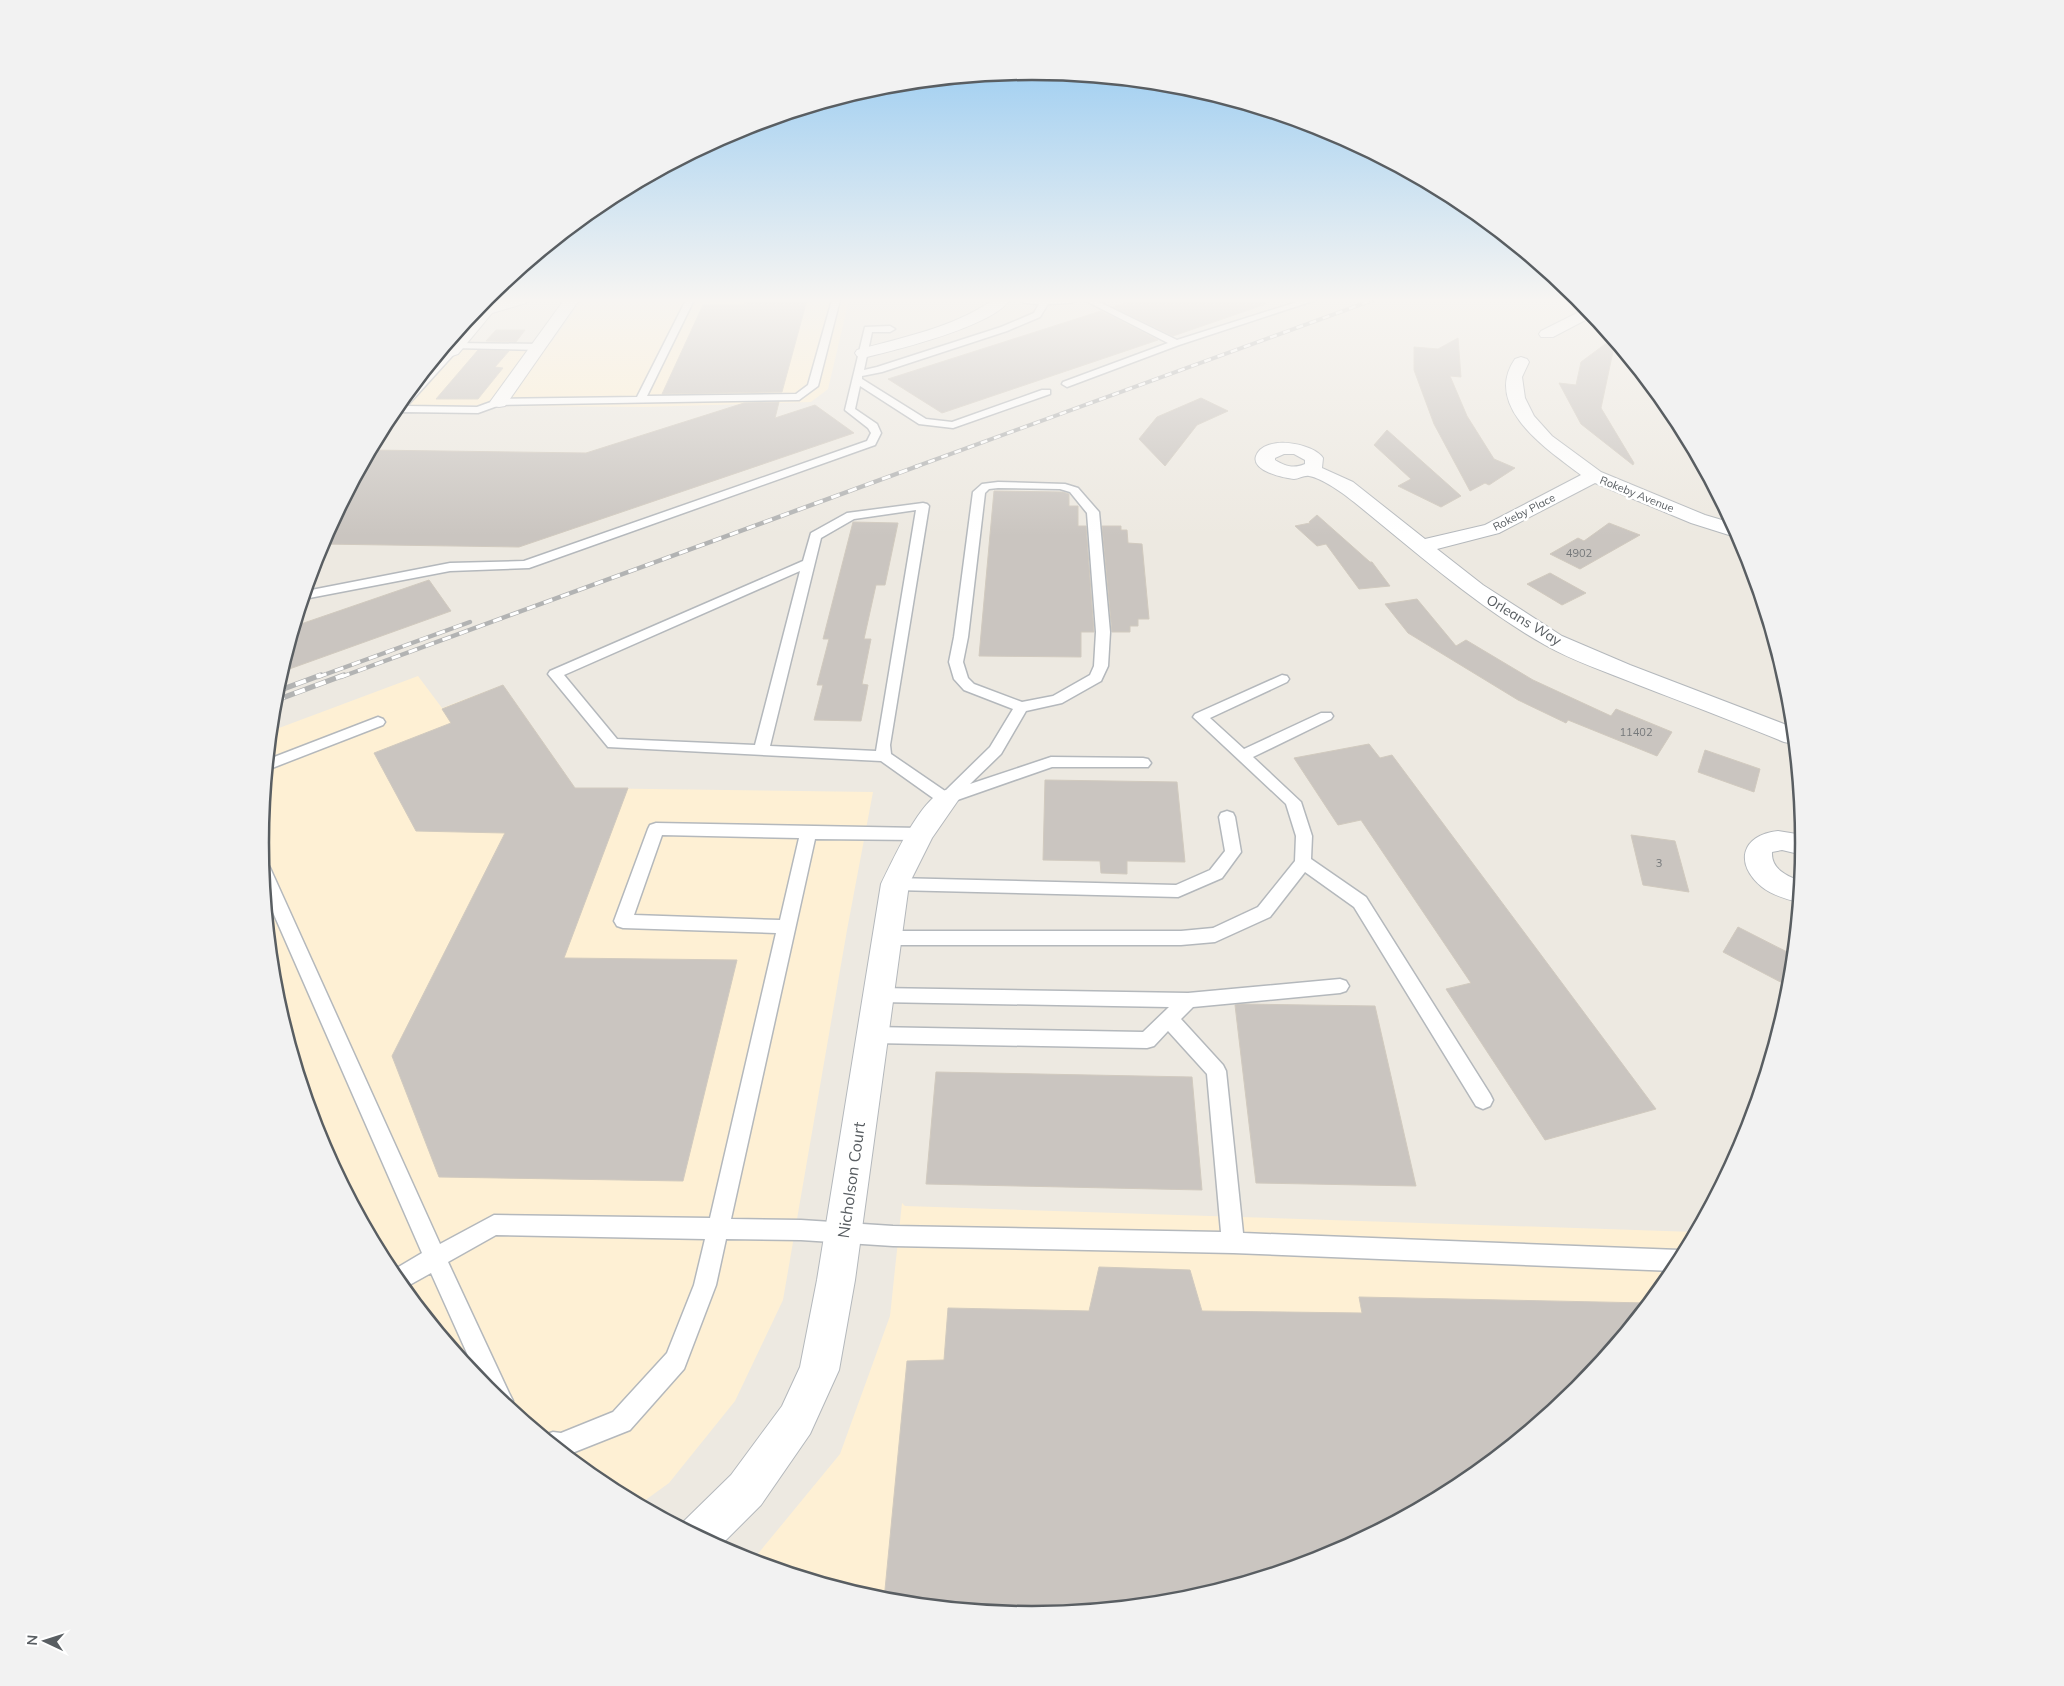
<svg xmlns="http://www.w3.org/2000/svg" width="2064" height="1686" font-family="Mulish,sans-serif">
  <rect width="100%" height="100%" fill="#ede9e1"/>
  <g fill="#fef0d4">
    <polygon points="582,300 849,300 828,389 811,402 645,407 397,405 438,356 458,355 469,343 551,343"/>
    <polygon points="418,676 442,708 503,685 575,788 873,792 847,930 783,1300 735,1401 669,1483 640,1504 603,1485 486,1388 390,1272 319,1138 275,993 260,843 271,731"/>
    <polygon points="902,1203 905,1206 1695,1232 1674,1272 1577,1389 1461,1485 1327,1556 1182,1600 1032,1615 881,1600 752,1561 840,1454 890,1316"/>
  </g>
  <g fill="#cac5c0" stroke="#d1cabf">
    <polygon points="746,300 807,300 782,392 662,394 703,305 744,304"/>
    <polygon points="1135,300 1265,300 1266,304 1173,336 1113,307"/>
    <polygon points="1101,311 1158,340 942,413 888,379"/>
    <polygon points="496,330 525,330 516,342 486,341"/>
    <polygon points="1458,338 1461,377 1450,376 1467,416 1494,459 1515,468 1489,485 1485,483 1470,491 1434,424 1414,370 1414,347 1438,349"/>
    <polygon points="1612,339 1615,342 1601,408 1634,463 1633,465 1581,424 1559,383 1576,385 1581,362"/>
    <polygon points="478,350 509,351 495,367 503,368 478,399 436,399"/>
    <polygon points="1201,398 1228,411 1197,425 1165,466 1139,439 1157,417"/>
    <polygon points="779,402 775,418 815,405 854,433 519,547 321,544 371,450 586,453 744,403"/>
    <polygon points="1387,430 1461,496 1441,507 1398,486 1411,479 1374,445"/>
    <polygon points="994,491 1063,492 1069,494 1069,506 1078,506 1078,526 1086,526 1094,632 1081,632 1081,657 979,656"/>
    <polygon points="1317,515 1370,562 1372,562 1390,586 1359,589 1326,544 1317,546 1295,526 1310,523 1309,522"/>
    <polygon points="853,522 898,523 885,585 876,585 864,639 871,639 862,684 868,685 861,721 814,720 823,685 817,685 829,639 823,639"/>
    <polygon points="1609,523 1640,535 1580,569 1550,554 1578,538 1584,541"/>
    <polygon points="1102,526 1121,526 1121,530 1127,530 1128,543 1142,544 1149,619 1138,619 1138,626 1130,626 1130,632 1112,632"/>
    <polygon points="1550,573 1586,593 1562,605 1527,584"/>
    <polygon points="429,580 451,611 281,672 295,626"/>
    <polygon points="1417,599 1456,646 1466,640 1533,680 1611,716 1616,709 1672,732 1657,756 1568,720 1566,723 1518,700 1408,633 1385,604"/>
    <polygon points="503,685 575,788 628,788 564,958 737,960 683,1181 439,1177 392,1056 505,833 416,831 374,753 451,723 442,709"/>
    <polygon points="1369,744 1380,758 1392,755 1656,1109 1545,1140 1446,989 1471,983 1361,820 1338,825 1294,758"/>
    <polygon points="1705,750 1760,769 1754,792 1698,772"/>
    <polygon points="1045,780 1177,782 1185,862 1127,861 1127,874 1101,873 1100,861 1043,860"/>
    <polygon points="1631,835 1675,841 1689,892 1643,885"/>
    <polygon points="1738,927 1793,955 1790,987 1723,952"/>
    <polygon points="1241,1004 1375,1006 1416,1186 1256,1183 1235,1005"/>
    <polygon points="936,1072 1192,1077 1202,1190 926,1184"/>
    <polygon points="1099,1267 1190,1270 1202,1311 1362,1313 1359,1297 1648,1303 1578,1389 1461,1485 1327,1556 1182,1600 1032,1615 884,1600 907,1361 944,1360 948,1308 1089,1311"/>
  </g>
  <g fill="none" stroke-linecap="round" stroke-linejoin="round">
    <g stroke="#b4b8bc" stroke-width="3">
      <g id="service">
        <path d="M686,300H694L647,396L796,394L808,385L832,300H840L818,386L799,400L500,405L478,413L401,412L391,423L385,424C400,395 427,372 449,349H455V353L407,406L477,407L499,399L637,397Z"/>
        <polygon points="1020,300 1075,300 1071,303 1048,304 1040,317 1007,331 882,372 862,376 862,379 926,419 952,422 1042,390 1050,390 1050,394 953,428 919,424 860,386 855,409 877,424 881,433 875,445 529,568 450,571 304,599 306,591 450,563 524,561 867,441 871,433 868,428 845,410 865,327 890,326 895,329 890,332 872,332 864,370 877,367 1001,327 1034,313 1039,304 1024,303"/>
        <polygon points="1084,300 1095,300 1177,340 1303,300 1316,300 1179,345 1067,387 1062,384 1063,382 1168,343"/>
        <polygon points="456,343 540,344 545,347 540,350 453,348 453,344"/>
        <path d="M998,482L1065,484L1078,488L1099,512L1110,632L1108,666L1101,681L1062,703L1026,711L1001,754L970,784L1051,757L1143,758L1148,759L1151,763L1148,767H1052L946,804L940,803L881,761L608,747L548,674L550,671L803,561L811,533L847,513L923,503L927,504L929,506L890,745L891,754L945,791L990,747L1013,709L964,690L954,679L949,662L954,637L973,492L982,484ZM998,488L1060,489L1070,492L1087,513L1096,632L1094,666L1090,675L1053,696L1022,702L974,684L968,678L963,662L968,637L985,493L989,489ZM916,510L876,751L770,746L821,538L854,519ZM800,571L755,745L617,739L564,675Z"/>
        <polygon points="1282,675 1287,676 1289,679 1287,682 1210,718 1244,749 1321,713 1331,713 1333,716 1331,719 1253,757 1301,802 1312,836 1311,859 1366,897 1490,1094 1493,1100 1490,1106 1483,1109 1476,1106 1354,907 1305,872 1270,917 1215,942 1181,945 886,945 880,943 877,938 880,933 886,931 1181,931 1213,928 1258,907 1295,861 1296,836 1286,804 1193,717 1195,714"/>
        <polygon points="378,717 383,719 385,722 383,725 267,770 269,759"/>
        <polygon points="1227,811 1233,813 1235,817 1241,852 1222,878 1178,897 895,890 889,888 887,884 889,880 895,878 1176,885 1210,870 1225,851 1219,817 1221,813"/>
        <path d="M656,823L920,828L926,830L928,834L926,838L920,840L815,839L731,1219L801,1220L893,1226L1221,1232L1207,1074L1168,1031L1154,1046L1147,1048L873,1043L866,1041L864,1035L866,1029L873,1027L1143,1032L1169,1007L878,1002L872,1000L869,995L872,990L878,988L1188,993L1340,979L1346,981L1349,986L1346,991L1340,993L1193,1007L1181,1019L1223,1065L1226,1071L1243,1233L1679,1250L1684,1252L1674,1271L1233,1253L893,1246L801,1240L726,1239L716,1285L684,1369L630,1430L567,1455L544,1435L553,1432L561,1433L613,1412L667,1353L694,1285L705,1239L496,1235L448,1262L509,1393L513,1401L510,1408L486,1389L479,1380L431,1273L404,1288L390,1272L422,1253L265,894L262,864L269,866L271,870L440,1244L494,1215L710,1218L776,933L623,928L617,926L614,921L648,829L650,825ZM662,835L799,838L780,920L634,915Z"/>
      </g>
    </g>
    <g stroke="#b4b8bc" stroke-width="2">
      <g id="minor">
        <polygon points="504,300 528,300 526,303 492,313 458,354 452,356 440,354 482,307"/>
        <polygon points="564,300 579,300 505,406 499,407 493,406 490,402"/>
        <path d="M993,300H1010C991,327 896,350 863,358L857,356L855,353L857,350C904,337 952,328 993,300Z"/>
        <polygon points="1587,308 1593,316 1553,337 1541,337 1539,334 1541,331"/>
        <path d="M1521,357L1527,359L1529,362L1522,377L1525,398L1534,416L1552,436L1601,472L1705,515L1732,523L1739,536L1729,535L1691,523L1595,483L1499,533L1437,549L1483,585L1562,636L1630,665L1792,727L1794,744L1784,742C1735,722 1685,703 1636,684C1606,672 1573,661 1545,645C1476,606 1416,552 1354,502C1344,494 1322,478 1309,476C1304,475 1299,479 1294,479C1284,478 1251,471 1256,456C1264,434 1313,443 1323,458L1322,468L1353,482L1425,539L1485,525L1581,475C1548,450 1482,407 1515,359ZM1284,454H1294L1305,460V464C1293,469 1285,466 1275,460V458Z"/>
        <path d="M946,790L955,793L959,799L932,838L909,884L855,1280L839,1370L810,1434L761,1505L719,1547L681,1526L684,1521L731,1475L782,1406L800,1367L817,1280L881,884C893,860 921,797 946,790Z"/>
        <path d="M1778,831L1803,835V855L1782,850L1772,852C1771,869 1787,876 1800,881L1798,902C1786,899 1772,895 1762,887C1734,864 1741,835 1778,831Z"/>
      </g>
    </g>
    <use href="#service" fill="#fff" fill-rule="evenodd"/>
    <use href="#minor" fill="#fff" fill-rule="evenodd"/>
    <g stroke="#b2b3b3" stroke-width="4">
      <polyline id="rail-far2" points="915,467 1373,300"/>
    </g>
    <g stroke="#b2b3b3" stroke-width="4.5">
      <g id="rail-far1">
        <polyline points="318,677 470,622"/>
        <polyline points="341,677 918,466"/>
      </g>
    </g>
    <g stroke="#b2b3b3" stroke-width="5.5">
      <g id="rail">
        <polyline points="275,692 321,675"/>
        <polyline points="274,701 344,675"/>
      </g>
    </g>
    <use href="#rail-far2" stroke="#fff" stroke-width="2.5" stroke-dasharray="7" stroke-linecap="butt"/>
    <use href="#rail-far1" stroke="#fff" stroke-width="3" stroke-dasharray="9" stroke-linecap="butt"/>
    <use href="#rail" stroke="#fff" stroke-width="4" stroke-dasharray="11" stroke-linecap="butt"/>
  </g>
  <linearGradient id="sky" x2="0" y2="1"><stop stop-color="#8ac5f1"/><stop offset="0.56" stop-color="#f7f5f2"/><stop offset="1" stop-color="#f7f5f2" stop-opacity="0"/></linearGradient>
  <rect width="2064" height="536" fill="url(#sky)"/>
  <g text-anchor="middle" stroke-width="5" stroke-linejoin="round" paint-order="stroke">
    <g font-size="11" fill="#595e62" stroke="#fff">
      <text transform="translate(1637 494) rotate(22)" y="4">Rokeby Avenue</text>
      <text transform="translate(1524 512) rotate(-27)" y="4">Rokeby Place</text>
    </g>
    <g font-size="11" fill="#75787a">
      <text x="1579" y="557">4902</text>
      <text x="1636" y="736">11402</text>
      <text x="1659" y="867">3</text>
    </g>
    <g font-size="14" fill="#595e62" stroke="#fff">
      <text transform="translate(1524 620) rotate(31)" y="5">Orleans Way</text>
    </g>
    <g font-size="16" fill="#595e62" stroke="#fff">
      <text transform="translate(851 1180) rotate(-82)" y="6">Nicholson Court</text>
    </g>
  </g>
  <path d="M0 0H2064V1686H0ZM269 843a763 763 0 1 1 1526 0a763 763 0 1 1-1526 0Z" fill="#f2f2f2" fill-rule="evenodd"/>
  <path fill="none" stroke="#595e62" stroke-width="2.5" d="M269 843a763 763 0 1 1 1526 0a763 763 0 1 1-1526 0Z"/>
  <g transform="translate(45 1641) rotate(274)" stroke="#ffffff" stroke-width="4" paint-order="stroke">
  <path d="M0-4L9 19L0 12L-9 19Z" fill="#595e62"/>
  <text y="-8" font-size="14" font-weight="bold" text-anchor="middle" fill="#595e62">N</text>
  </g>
</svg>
